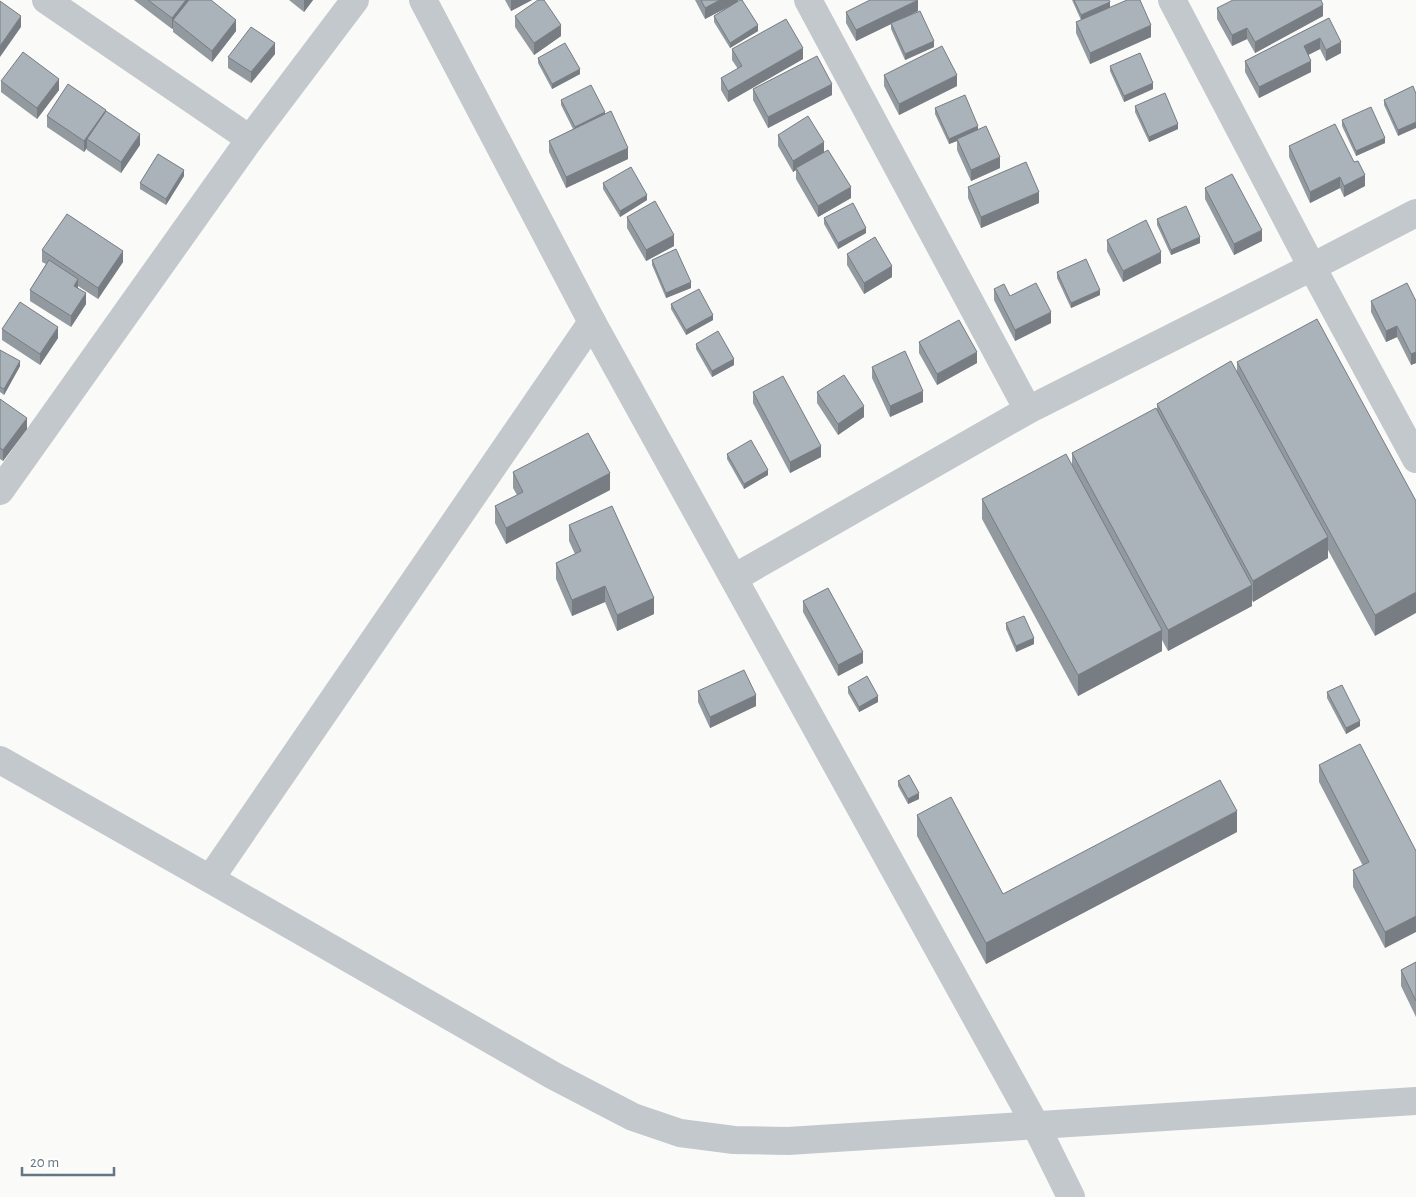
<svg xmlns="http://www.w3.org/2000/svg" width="1416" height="1197" font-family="'Alegreya Sans',sans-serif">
  <rect width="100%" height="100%" fill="#fafaf8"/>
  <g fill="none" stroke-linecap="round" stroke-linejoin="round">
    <g stroke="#c3c8cc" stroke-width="28">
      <polyline points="46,0 250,139"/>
      <polyline points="423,0 592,322 1035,1124 1071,1197"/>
      <polyline points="808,0 1028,410"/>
      <polyline points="1172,0 1312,267 1416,459"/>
      <polyline points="0,491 250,139 355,0"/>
      <polyline points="734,578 1028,410 1312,267 1416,213"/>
      <polyline points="0,760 210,879 554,1076 633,1117 680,1133 734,1140 788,1141 1416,1101"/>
      <polyline points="210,879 592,322"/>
    </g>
  </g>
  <g fill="#929a9f">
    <polygon points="134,0 211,0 236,31 212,62 173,32 173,28 172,29"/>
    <polygon points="289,0 313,0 304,12"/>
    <polygon points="505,0 532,0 511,11"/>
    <polygon points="695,0 738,0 738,1 758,31 730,48 714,22 714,16 731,5 705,19"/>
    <polygon points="1072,0 1109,0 1110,8 1151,37 1090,64 1076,33 1076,22 1081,20"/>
    <polygon points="1217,8 1323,16 1255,53 1247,39 1232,46 1217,19"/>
    <polygon points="918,11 901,19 934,47 905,60 891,29 891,24 856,41 846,23 846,12"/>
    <polygon points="515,16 561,36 534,55 515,27"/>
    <polygon points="1329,18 1341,53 1326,61 1320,49 1308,55 1311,72 1259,98 1245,72 1245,61"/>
    <polygon points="732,49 803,59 728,102 721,90 721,78 738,69 732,60"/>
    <polygon points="275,54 251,83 228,68 228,57"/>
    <polygon points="538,58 580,74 552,89 538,63"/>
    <polygon points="1110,66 1153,89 1124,102 1110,71"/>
    <polygon points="884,75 957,86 899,115 884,86"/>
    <polygon points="1,81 59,90 37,119 1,92"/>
    <polygon points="1413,86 1398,136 1384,105 1384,100"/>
    <polygon points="753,89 832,95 768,128 753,100"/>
    <polygon points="561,100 605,114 628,159 566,188 549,152 549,141 573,129 561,105"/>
    <polygon points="1135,106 1178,129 1149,142 1135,112"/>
    <polygon points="935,108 978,129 1000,168 971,181 957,150 957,141 949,144 935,114"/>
    <polygon points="106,112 140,145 121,173 87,150 87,148 84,152 47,127 47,116"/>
    <polygon points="1342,120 1385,143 1356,156 1342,126"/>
    <polygon points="778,135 824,153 851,198 818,217 796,179 796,170 793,172 778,146"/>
    <polygon points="1289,146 1365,186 1344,197 1340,188 1310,203 1289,157"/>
    <polygon points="184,176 166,205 140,189 140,183"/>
    <polygon points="603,183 647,200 620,217 603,189"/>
    <polygon points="968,187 1039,203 981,228 968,198"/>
    <polygon points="1205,188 1262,241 1234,255 1205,199"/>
    <polygon points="627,217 674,246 646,261 627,228"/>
    <polygon points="824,218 866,233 838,249 824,224"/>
    <polygon points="1157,219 1200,243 1171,255 1157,225"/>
    <polygon points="1107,240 1161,263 1123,282 1107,251"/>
    <polygon points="42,250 123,262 98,299 78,286 78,288 86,304 71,327 30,301 30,290 46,264 42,262"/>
    <polygon points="847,254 892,277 864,294 847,265"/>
    <polygon points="652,260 691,288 666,298 652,265"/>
    <polygon points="1057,272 1100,295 1071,308 1057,278"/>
    <polygon points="994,289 1010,296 1051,323 1015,341 994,300"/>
    <polygon points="1371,301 1416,301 1416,363 1411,365 1397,337 1386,342 1371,312"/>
    <polygon points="671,304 713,320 686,335 671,309"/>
    <polygon points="2,329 58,338 40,365 2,340"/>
    <polygon points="919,342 977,363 937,385 919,353"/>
    <polygon points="696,344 734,365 712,377 696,349"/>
    <polygon points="0,350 20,366 4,395 0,392"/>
    <polygon points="1237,362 1416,501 1375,636 1328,550 1328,558 1253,602 1252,600 1252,606 1168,651 1162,640 1162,651 1078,696 982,519 982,499 1072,465 1072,453 1157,410 1157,404 1237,371"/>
    <polygon points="872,367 923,402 890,417 872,378"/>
    <polygon points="753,392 821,457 790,473 753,403"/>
    <polygon points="817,392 864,417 838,435 817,403"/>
    <polygon points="0,399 27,429 3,461 0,459"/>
    <polygon points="727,454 768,475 744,489 727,459"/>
    <polygon points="513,472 610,490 506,544 495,523 495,506 517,495 513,488"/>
    <polygon points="569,525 654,614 617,631 605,602 572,616 556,579 556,563 575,554 569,541"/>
    <polygon points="803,601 863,663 838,676 803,612"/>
    <polygon points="1006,623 1034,644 1016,652 1006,629"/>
    <polygon points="848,687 878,702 859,712 848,693"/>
    <polygon points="698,691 756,706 710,728 698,702"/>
    <polygon points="1327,692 1360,726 1346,734 1327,698"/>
    <polygon points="1319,765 1416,851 1385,948 1353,887 1353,870 1363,866 1319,782"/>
    <polygon points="898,781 919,799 908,804 898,786"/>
    <polygon points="917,815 1003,894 1237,832 986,964 917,836"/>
    <polygon points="1416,962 1416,1017 1401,986 1401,970"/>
  </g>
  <g fill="#777d82">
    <polygon points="186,0 194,0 173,20 173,28 172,29 172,18"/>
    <polygon points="304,0 313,0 304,12"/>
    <polygon points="511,0 532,0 511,11"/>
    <polygon points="720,0 738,0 738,2 705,19 705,8"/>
    <polygon points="918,0 918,11 856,41 856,30"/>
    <polygon points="1110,2 1110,8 1081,20 1081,15"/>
    <polygon points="1323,5 1323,16 1255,53 1255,42"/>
    <polygon points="21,16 21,27 0,57 0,46"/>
    <polygon points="236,20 236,31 212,62 212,51"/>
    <polygon points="561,25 561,36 534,55 534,43"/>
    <polygon points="758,25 758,31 730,48 730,43"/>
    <polygon points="1151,25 1151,37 1090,64 1090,53"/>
    <polygon points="1247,28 1247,39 1232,46 1232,35"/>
    <polygon points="1320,38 1320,49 1304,57 1304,46"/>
    <polygon points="934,41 934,47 905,60 905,54"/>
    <polygon points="1341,42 1341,53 1326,61 1326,50"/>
    <polygon points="275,43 275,54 251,83 251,72"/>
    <polygon points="803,48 803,59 728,102 728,91"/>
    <polygon points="1311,61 1311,72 1259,98 1259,87"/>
    <polygon points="580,69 580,74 552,89 552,84"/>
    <polygon points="957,75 957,86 899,115 899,104"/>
    <polygon points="59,79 59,90 37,119 37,108"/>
    <polygon points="1153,83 1153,89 1124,102 1124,96"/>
    <polygon points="832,84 832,95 768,128 768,117"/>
    <polygon points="106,110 106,121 87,139 87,148 84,152 84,141"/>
    <polygon points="605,112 605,118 575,133 575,127"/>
    <polygon points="1416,122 1416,128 1398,136 1398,130"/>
    <polygon points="1178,124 1178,129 1149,142 1149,137"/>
    <polygon points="978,126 978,131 957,139 957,141 949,144 949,139"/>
    <polygon points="140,134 140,145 121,173 121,162"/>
    <polygon points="1385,138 1385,143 1356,156 1356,151"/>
    <polygon points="824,142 824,153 793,172 793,161"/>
    <polygon points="628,148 628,159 566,188 566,177"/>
    <polygon points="1000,157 1000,168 971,181 971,170"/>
    <polygon points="184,170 184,176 166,205 166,199"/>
    <polygon points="1365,175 1365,186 1344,197 1344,186"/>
    <polygon points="1340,177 1340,188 1310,203 1310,192"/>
    <polygon points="851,187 851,198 818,217 818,206"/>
    <polygon points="1039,192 1039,203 981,228 981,217"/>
    <polygon points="647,195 647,200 620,217 620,211"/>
    <polygon points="866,228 866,233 838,249 838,243"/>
    <polygon points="1262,230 1262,241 1234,255 1234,244"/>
    <polygon points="674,235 674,246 646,261 646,250"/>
    <polygon points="1200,237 1200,243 1171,255 1171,250"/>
    <polygon points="123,251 123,262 98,299 98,288"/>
    <polygon points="1161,252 1161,263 1123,282 1123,271"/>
    <polygon points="892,266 892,277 864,294 864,283"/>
    <polygon points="78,279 78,290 74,286"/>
    <polygon points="691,282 691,288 666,298 666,293"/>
    <polygon points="1100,290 1100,295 1071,308 1071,303"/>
    <polygon points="86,293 86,304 71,327 71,316"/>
    <polygon points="1051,312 1051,323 1015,341 1015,330"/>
    <polygon points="713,315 713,320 686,335 686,330"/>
    <polygon points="1397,326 1397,337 1386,342 1386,331"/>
    <polygon points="58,327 58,338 40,365 40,354"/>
    <polygon points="977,352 977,363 937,385 937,374"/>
    <polygon points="1416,352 1416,363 1411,365 1411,354"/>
    <polygon points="734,359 734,365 712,377 712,371"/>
    <polygon points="20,361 20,366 4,395 4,389"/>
    <polygon points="923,391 923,402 890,417 890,406"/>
    <polygon points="864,406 864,417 838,435 838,424"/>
    <polygon points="27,418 27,429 3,461 3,450"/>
    <polygon points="821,446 821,457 790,473 790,462"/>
    <polygon points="768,470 768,475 744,489 744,484"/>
    <polygon points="610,473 610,490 506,544 506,528"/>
    <polygon points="1328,537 1328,558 1253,602 1253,581"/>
    <polygon points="1252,585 1252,606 1168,651 1168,630"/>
    <polygon points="605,586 605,602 572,616 572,600"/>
    <polygon points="1416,592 1416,613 1375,636 1375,615"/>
    <polygon points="654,598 654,614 617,631 617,615"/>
    <polygon points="1162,630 1162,651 1078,696 1078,675"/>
    <polygon points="1034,638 1034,644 1016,652 1016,646"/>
    <polygon points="863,652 863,663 838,676 838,665"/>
    <polygon points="756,695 756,706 710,728 710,717"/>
    <polygon points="878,696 878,702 859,712 859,707"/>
    <polygon points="1360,721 1360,726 1346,734 1346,728"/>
    <polygon points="919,793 919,799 908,804 908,799"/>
    <polygon points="1237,811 1237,832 986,964 986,943"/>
    <polygon points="1416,916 1416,932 1385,948 1385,932"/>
  </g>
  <g fill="#aab3b9" stroke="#777d82">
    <polygon points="148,0 186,0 172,18"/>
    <polygon points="189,0 211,0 236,20 212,51 173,20"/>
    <polygon points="538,0 544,0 561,25 534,43 515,16"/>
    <polygon points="701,0 720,0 705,8"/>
    <polygon points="740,0 742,0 758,25 730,43 714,16"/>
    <polygon points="870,0 918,0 856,30 846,12"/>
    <polygon points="1074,0 1109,0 1110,2 1081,15"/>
    <polygon points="1127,0 1140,0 1151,25 1090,53 1076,22"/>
    <polygon points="1233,0 1321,0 1323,5 1255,42 1247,28 1232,35 1217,8"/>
    <polygon points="0,1 21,16 0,46"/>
    <polygon points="920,11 934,41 905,54 891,23"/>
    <polygon points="1329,18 1341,42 1326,50 1320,38 1304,46 1311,61 1259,87 1245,61"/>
    <polygon points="786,19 803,48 728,91 721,78 742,66 732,49"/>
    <polygon points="251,27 275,43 251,72 228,57"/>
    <polygon points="565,43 580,69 552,84 538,58"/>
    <polygon points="942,46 957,75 899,104 884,75"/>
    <polygon points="23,52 59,79 37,108 1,81"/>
    <polygon points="1140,53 1153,83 1124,96 1110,66"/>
    <polygon points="817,56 832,84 768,117 753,89"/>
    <polygon points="68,84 106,110 84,141 47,116"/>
    <polygon points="591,85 605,112 575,127 561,100"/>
    <polygon points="1413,86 1416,94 1416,122 1398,130 1384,100"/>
    <polygon points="1165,93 1178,124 1149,137 1135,106"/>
    <polygon points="965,95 978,126 949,139 935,108"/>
    <polygon points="1371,107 1385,138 1356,151 1342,120"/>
    <polygon points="106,111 140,134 121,162 87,139"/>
    <polygon points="611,111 628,148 566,177 549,141"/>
    <polygon points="808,116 824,142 793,161 778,135"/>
    <polygon points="1335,124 1354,162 1358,161 1365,175 1344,186 1340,177 1310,192 1289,146"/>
    <polygon points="986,126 1000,157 971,170 957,139"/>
    <polygon points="828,150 851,187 818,206 796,168"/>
    <polygon points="158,154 184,170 166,199 140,183"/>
    <polygon points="1026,162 1039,192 981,217 968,187"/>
    <polygon points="631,167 647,195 620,211 603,183"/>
    <polygon points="1232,174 1262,230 1234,244 1205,188"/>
    <polygon points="655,201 674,235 646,250 627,217"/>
    <polygon points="853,203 866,228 838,243 824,218"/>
    <polygon points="1186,206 1200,237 1171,250 1157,219"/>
    <polygon points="67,214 123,251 98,288 42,250"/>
    <polygon points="1146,220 1161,252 1123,271 1107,240"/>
    <polygon points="875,237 892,266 864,283 847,254"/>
    <polygon points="676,249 691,282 666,293 652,260"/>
    <polygon points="1086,259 1100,290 1071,303 1057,272"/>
    <polygon points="49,260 78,279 74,286 86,293 71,316 30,290"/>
    <polygon points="1036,283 1051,312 1015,330 994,289 1004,284 1010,296"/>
    <polygon points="1407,283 1416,301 1416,352 1411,354 1397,326 1386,331 1371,301"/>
    <polygon points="699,289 713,315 686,330 671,304"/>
    <polygon points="20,302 58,327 40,354 2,329"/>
    <polygon points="1317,319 1416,501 1416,592 1375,615 1237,362"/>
    <polygon points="959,320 977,352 937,374 919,342"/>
    <polygon points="718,331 734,359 712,371 696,344"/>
    <polygon points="0,350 20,361 4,389 0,387"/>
    <polygon points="905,351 923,391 890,406 872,367"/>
    <polygon points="1231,361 1328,537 1253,581 1157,404"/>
    <polygon points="844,375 864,406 838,424 817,392"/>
    <polygon points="783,376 821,446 790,462 753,392"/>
    <polygon points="0,399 27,418 3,450 0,448"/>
    <polygon points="1156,408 1252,585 1168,630 1072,453"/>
    <polygon points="588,433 610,473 506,528 495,506 523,492 513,472"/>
    <polygon points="751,440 768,470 744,484 727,454"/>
    <polygon points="1066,454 1162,630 1078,675 982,499"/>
    <polygon points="612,506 654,598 617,615 605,586 572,600 556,563 581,551 569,525"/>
    <polygon points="828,588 863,652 838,665 803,601"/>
    <polygon points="1024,616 1034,638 1016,646 1006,623"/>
    <polygon points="744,670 756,695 710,717 698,691"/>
    <polygon points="867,676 878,696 859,707 848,687"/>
    <polygon points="1342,685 1360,721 1346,728 1327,692"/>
    <polygon points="1360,744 1416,851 1416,916 1385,932 1353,870 1369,862 1319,765"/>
    <polygon points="909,775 919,793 908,799 898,781"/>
    <polygon points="1220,780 1237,811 986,943 917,815 951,797 1003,894"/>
    <polygon points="1416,962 1416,1001 1401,970"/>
  </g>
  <path d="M22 1167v8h92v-8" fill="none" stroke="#657683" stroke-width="2.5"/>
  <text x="30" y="1167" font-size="15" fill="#657683" stroke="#ffffff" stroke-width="4" paint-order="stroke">20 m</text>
</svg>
